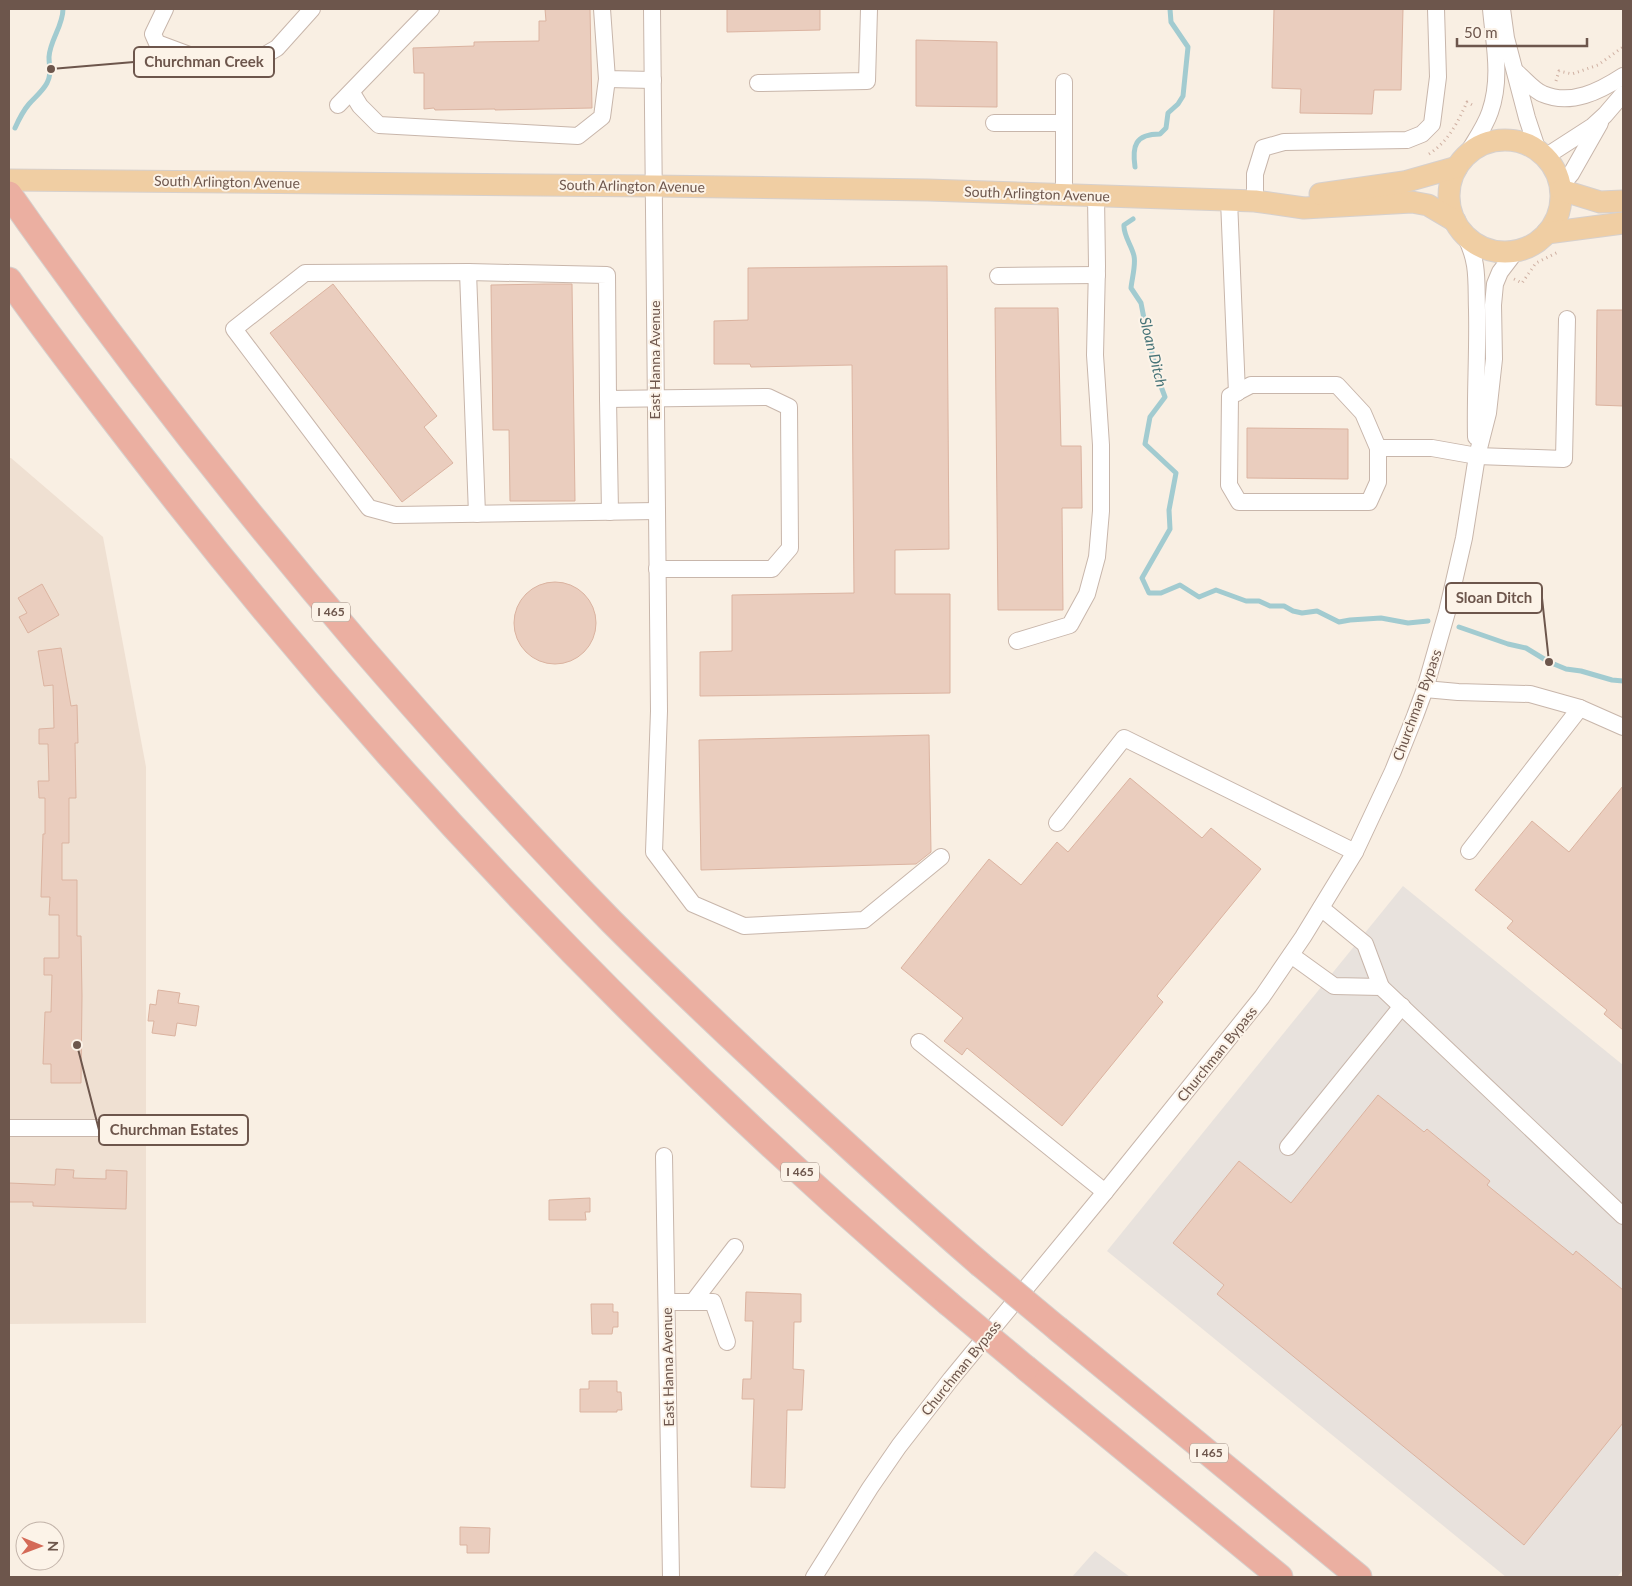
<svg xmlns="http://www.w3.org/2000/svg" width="1632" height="1586" font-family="Lato,sans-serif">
  <rect width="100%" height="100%" fill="#f9efe3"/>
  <polygon fill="#efe0d2" points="9,458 11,458 103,537 146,767 146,1323 9,1324"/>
  <g fill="#e8e2dd">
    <polygon points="1403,886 1623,1065 1623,1570 1617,1577 1506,1577 1107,1251"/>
    <polygon points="1095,1551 1130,1577 1072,1577"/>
  </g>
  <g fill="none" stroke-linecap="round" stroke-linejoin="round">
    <g stroke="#a2cbd0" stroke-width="5">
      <path d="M15,128C19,119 23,111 29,104C35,97 42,92 47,83C52,73 49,67 49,57C50,40 63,26 63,9"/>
      <path d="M1135,167C1132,146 1135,134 1160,134L1166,128L1168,113L1178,104L1183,96L1188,47L1171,22L1170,9"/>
      <path d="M1133,219L1124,225C1123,235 1132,246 1134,256C1136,265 1132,278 1131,288L1141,303L1146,329L1159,381L1165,397L1150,417L1145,444L1176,473L1169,510L1170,529L1142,578L1149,593H1161L1180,585L1199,597L1216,590L1246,601H1259L1270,606H1284L1293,611L1302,613L1317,611L1339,622L1350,620L1381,618L1408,623L1428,621"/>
      <polyline points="1459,627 1508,644 1526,648 1549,662 1566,669 1581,671 1612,680 1623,681"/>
    </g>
  </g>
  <g fill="#eacdbe" stroke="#dbb3a0">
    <polygon points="545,9 590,9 592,108 495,110 495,109 435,110 434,108 424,109 424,73 414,73 413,48 474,46 474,42 539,41 539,21 546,21"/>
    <polygon points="727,9 820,9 820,30 727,32"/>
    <polygon points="1274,9 1403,9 1401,90 1374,90 1372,114 1300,113 1301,89 1272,88"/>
    <polygon points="916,40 997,42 997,107 916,106"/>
    <polygon points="947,266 949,549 895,550 895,594 950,594 950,693 700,696 700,652 732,651 732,595 854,593 852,365 751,367 750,364 714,364 714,321 748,320 748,268"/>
    <polygon points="333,284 437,416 424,427 453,463 402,502 270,333"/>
    <polygon points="545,284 572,284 575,501 510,501 509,430 493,430 491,285"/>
    <polygon points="995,308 1058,308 1061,446 1081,446 1082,508 1062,508 1063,610 998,610"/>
    <polygon points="1597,310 1623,310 1623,406 1596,405"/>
    <polygon points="1247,428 1348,429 1348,479 1247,478"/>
    <circle cx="555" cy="623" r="41"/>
    <polygon points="42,584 59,615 28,633 19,617 27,613 18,598"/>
    <polygon points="61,648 71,706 77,705 78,743 75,743 76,798 69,798 69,843 62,843 62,880 77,880 77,936 81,936 82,996 81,1083 51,1083 51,1064 43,1064 45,1012 51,1012 52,975 44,975 44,958 59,958 59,915 49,915 50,897 41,897 43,834 45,834 45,798 39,798 38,781 49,781 48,744 39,744 39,729 54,728 53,685 44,686 38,651"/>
    <polygon points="929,735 931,852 916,864 701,870 699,740"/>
    <polygon points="1130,778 1202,838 1211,828 1261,869 1157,996 1163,1002 1062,1126 967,1048 962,1055 944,1041 963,1018 901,968 989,859 1021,885 1057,842 1068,852"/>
    <polygon points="1623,786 1623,1030 1604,1014 1607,1010 1507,928 1513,921 1475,890 1532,821 1569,852"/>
    <polygon points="158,990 180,993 178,1003 199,1006 196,1026 177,1023 175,1036 152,1033 154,1021 148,1021 150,1004 156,1005"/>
    <polygon points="1378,1095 1424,1132 1427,1129 1490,1181 1487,1185 1573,1255 1576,1251 1623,1290 1623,1423 1524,1545 1217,1294 1224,1285 1173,1243 1239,1161 1291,1203"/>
    <polygon points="56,1169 74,1170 73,1178 106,1179 106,1170 127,1171 126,1209 33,1206 33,1202 9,1202 9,1183 55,1185"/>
    <polygon points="590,1198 590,1212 585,1212 586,1220 549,1220 549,1200"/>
    <polygon points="746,1292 801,1294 801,1322 794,1322 793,1369 804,1370 802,1410 787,1410 785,1488 751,1487 754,1399 742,1399 743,1379 751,1379 753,1321 745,1321"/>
    <polygon points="591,1304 613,1304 613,1312 618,1312 618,1327 613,1327 612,1334 592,1334"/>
    <polygon points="589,1381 617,1381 617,1392 621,1392 622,1410 617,1410 617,1412 580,1412 580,1389 589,1389"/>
    <polygon points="460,1527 490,1528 489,1553 467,1553 467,1545 460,1545"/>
  </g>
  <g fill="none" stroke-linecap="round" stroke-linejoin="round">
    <g stroke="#c8b6ab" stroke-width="18">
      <g id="minor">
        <polyline points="165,9 153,34 157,43 208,62 251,63 277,48 312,9"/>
        <polyline points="602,9 607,79 653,80"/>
        <polyline points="652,9 659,711 654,852 693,904 744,926 864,920 941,857"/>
        <polyline points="1502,9 1506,38 1527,118 1538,151"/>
        <path d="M1516,72C1524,78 1533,90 1543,94C1571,106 1600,91 1623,76"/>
        <polyline points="758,83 867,81 869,9"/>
        <polyline points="352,93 360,106 379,125 578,136 602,117 607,79"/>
        <polyline points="338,105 431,9"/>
        <polyline points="994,123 1064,123"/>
        <path d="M1466,156C1474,142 1485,127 1490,112C1502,78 1494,43 1491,9"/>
        <polyline points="1545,157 1593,126 1605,115 1623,94"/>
        <polyline points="1561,186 1571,174 1600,123"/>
        <polyline points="1064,195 1064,82"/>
        <polyline points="1229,200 1237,393"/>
        <polyline points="1255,201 1255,174 1263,148 1284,142 1407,140 1422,134 1432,124 1438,77 1436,9"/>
        <path d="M1465,236C1479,262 1476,282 1477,310C1478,352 1475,395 1476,437"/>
        <polyline points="468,272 477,514"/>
        <polyline points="998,276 1097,275"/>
        <polygon points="1251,385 1337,385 1363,413 1378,448 1378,482 1369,502 1239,502 1229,485 1230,396"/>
        <polyline points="608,399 610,512"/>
        <polyline points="1378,448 1432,448 1477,456 1564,459 1567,319"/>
        <polyline points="657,511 395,515 369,508 234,329 305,273 468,272 607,275 608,399 768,397 789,407 790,548 772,569 657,569"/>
        <polyline points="1017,641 1070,625 1087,594 1097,557 1101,511 1101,445 1095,355 1097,266 1096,196"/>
        <polyline points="1425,689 1458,692 1530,694 1580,708 1623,727"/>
        <polyline points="1057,823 1124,738 1355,852"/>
        <polyline points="1469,851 1580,708"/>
        <polyline points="1321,908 1365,944 1381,987"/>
        <polyline points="1291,955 1334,986 1381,987 1623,1216"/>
        <polyline points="919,1042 1105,1192"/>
        <polyline points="9,1128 137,1128"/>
        <polyline points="1288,1147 1402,1006"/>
        <polyline points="664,1156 671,1577"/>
        <polyline points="667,1302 693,1302 735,1247"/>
        <polyline points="693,1302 713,1302 727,1342"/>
        <polyline points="814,1577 870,1488 899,1446 951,1379 1105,1192 1262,997 1303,937 1355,852 1393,771 1415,716 1425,689 1447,612 1464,538 1477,456 1488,413 1494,359 1493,305 1495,284 1500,272 1516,251"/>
      </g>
    </g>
    <g stroke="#d6d0cd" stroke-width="23">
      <g id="major">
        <circle cx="1505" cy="196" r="56"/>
        <polyline points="9,180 654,186 928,190 1255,201 1304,208 1412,202 1428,205 1455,221"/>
        <polyline points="1561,190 1600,202 1623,201"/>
        <polyline points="1320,194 1404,182 1457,167"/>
        <polyline points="1547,233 1623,223"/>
      </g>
    </g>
    <g stroke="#d6d0cd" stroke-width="27">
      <g id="highway">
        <path d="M9,194C119,351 237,502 362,648C443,742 526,834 612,922C659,969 706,1014 754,1059C828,1128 903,1197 980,1264"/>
        <path d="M9,280C49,337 92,392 135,448C375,760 648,1047 948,1303"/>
        <polyline points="1058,1329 1359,1577"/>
        <polyline points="1026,1368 1280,1577"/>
      </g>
    </g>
    <g stroke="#cfb0a2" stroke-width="3" stroke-dasharray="1 4" stroke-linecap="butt">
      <polyline points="1556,81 1559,71 1572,74 1598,65 1623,47"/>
      <path d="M1429,154C1448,142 1458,122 1467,102L1474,106"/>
      <polyline points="1514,279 1522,283 1536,263 1558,252"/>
    </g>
    <use href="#minor" stroke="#fff" stroke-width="16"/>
    <use href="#major" stroke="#f0cea3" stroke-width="21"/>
    <use href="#highway" stroke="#ebafa1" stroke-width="25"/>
    <g stroke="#d6d0cd" stroke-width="27" stroke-linecap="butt">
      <g id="highway-bridge">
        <polyline points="980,1264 1058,1329"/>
        <polyline points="948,1303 1026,1368"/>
      </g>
    </g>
    <use href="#highway-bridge" stroke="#ebafa1" stroke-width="25"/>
  </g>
  <g text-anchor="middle" stroke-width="4" stroke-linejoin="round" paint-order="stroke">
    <g fill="#fcf3e8" stroke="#98857b" stroke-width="1">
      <rect x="312" y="602.5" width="38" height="19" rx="4"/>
      <rect x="781" y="1162.5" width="38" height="19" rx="4"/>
      <rect x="1190" y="1443.5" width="38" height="19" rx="4"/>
    </g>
    <g font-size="12" font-weight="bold" fill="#6d564c">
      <text x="331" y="616">I 465</text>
      <text x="800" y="1176">I 465</text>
      <text x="1209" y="1457">I 465</text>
    </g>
    <g font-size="14" fill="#6d564c" stroke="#fcf3e8">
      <text transform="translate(227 182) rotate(1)" y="5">South Arlington Avenue</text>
      <text transform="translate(632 186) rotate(1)" y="5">South Arlington Avenue</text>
      <text transform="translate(1037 194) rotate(2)" y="5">South Arlington Avenue</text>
      <text transform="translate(655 360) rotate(-90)" y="5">East Hanna Avenue</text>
      <text transform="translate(1417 705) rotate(-70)" y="5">Churchman Bypass</text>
      <text transform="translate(1217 1054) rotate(-51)" y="5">Churchman Bypass</text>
      <text transform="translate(668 1367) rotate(-91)" y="5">East Hanna Avenue</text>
      <text transform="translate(961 1368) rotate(-51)" y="5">Churchman Bypass</text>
    </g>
    <g font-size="15" font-style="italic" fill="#467377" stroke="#fcf3e8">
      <text transform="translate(1153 352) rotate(76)" y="5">Sloan Ditch</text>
    </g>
  </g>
  <path fill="none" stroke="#6d564c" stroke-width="2" d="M51 69L134 62M1549 662L1542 598M77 1045L99 1130"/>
  <g fill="#6d564c" stroke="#fcf3e8" stroke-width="2">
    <circle cx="51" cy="69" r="5"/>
    <circle cx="1549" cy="662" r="5"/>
    <circle cx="77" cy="1045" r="5"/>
  </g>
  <g fill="#fcf3e8" stroke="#6d564c" stroke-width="2">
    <rect x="134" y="47" width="140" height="30" rx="5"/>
    <rect x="1446" y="583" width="96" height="30" rx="5"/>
    <rect x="99" y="1115" width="149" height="30" rx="5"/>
  </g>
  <g font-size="15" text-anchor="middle" font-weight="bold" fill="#6d564c">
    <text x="204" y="67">Churchman Creek</text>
    <text x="1494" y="603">Sloan Ditch</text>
    <text x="174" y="1135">Churchman Estates</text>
  </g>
  <rect width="1632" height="1586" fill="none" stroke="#6d564c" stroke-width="20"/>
  <g transform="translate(40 1546) rotate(91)"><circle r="24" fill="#fcf3e8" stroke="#c3b4aa"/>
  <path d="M0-4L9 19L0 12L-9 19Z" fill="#d46a57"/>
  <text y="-8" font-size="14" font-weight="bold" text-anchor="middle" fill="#6d564c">N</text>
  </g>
  <path d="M1457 38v8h130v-8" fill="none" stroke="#6d564c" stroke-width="2.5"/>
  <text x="1464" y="38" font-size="15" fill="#6d564c" stroke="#fcf3e8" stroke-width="4" paint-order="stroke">50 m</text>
</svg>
